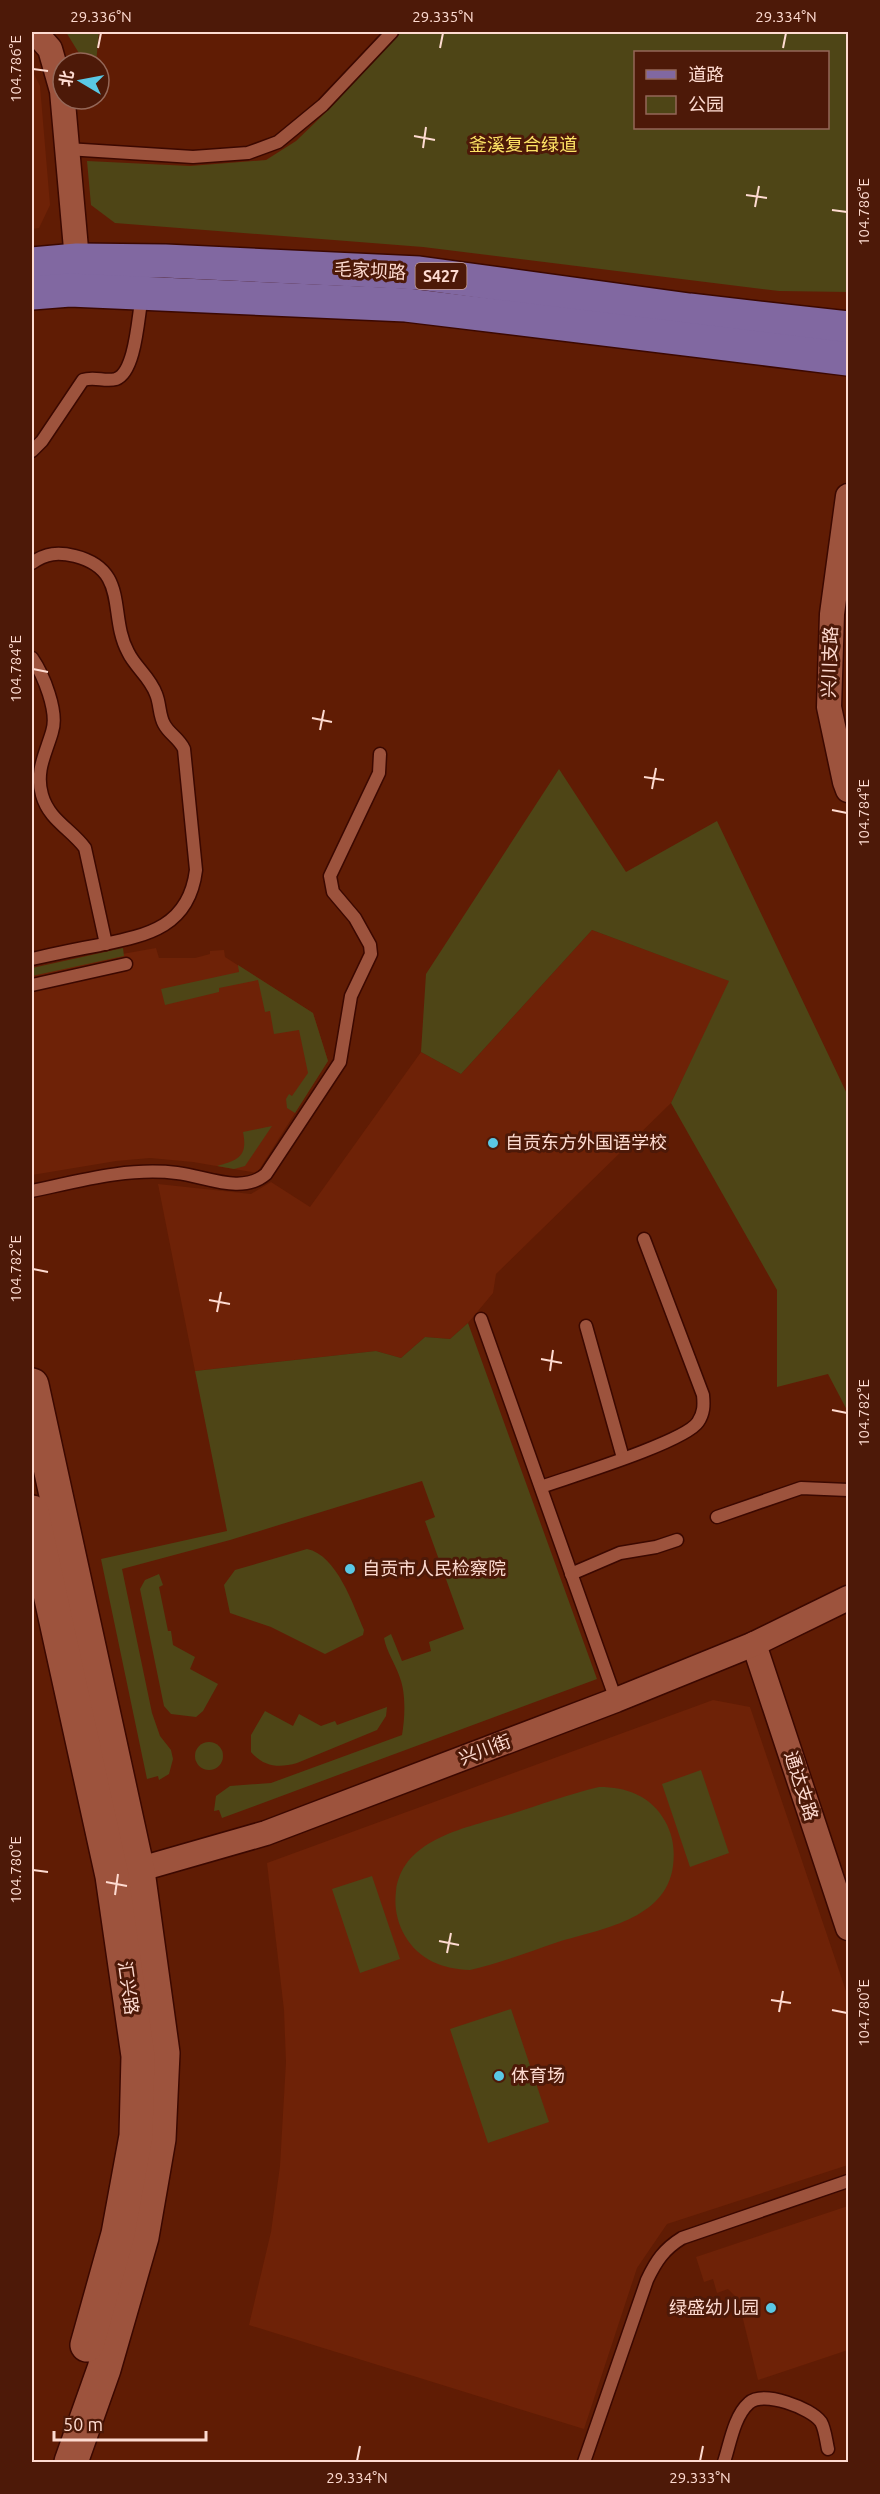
<svg xmlns="http://www.w3.org/2000/svg" width="880" height="2494" font-family="Ubuntu,'Noto Sans SC',sans-serif">
  <rect width="100%" height="100%" fill="#601c04"/>
  <g fill="#6e2207">
    <polygon points="32,70 40,86 50,205 39,228 32,229"/>
    <polygon points="592,930 730,981 671,1103 496,1274 493,1293 468,1323 450,1339 425,1337 401,1358 376,1351 195,1371 158,1184 251,1194 271,1182 310,1207 421,1052 461,1074"/>
    <polygon points="156,948 159,958 195,958 210,954 210,951 224,950 225,957 313,1013 328,1061 257,1173 193,1162 150,1158 116,1161 32,1175 32,970"/>
    <polygon points="713,1700 750,1707 848,1997 848,2165 667,2224 637,2268 584,2429 249,2325 271,2232 280,2166 286,2062 284,2010 267,1863"/>
    <polygon points="848,2206 848,2350 758,2380 738,2299 728,2289 717,2293 713,2279 704,2282 696,2257"/>
  </g>
  <g fill="#4e4516" fill-rule="evenodd">
    <polygon points="66,32 99,32 96,63 85,63"/>
    <path d="M395,32H848V292L779,291L423,247L115,223L91,205L87,161L190,166L266,160L296,141L323,115L383,52ZM636,52H828V128H636Z"/>
    <polygon points="559,769 626,872 717,821 848,1096 848,1412 828,1374 777,1387 777,1290 671,1103 729,981 592,930 461,1074 421,1052 426,974"/>
    <polygon points="123,948 124,956 32,976 32,968"/>
    <polygon points="238,965 313,1013 328,1061 295,1113 287,1108 286,1099 289,1094 292,1096 308,1073 299,1030 274,1034 270,1011 265,1012 258,980 219,988 219,992 165,1005 161,989 239,972"/>
    <path d="M272,1126L245,1166L234,1169L217,1166C238,1160 248,1157 243,1132Z"/>
    <path d="M468,1323L597,1679L222,1818L219,1810L214,1811L216,1796L230,1786L271,1783L402,1735C405,1718 406,1694 400,1678C395,1663 387,1653 384,1638L391,1634L402,1661L431,1651L429,1642L464,1629L425,1521L435,1517L422,1481L230,1540L122,1569L152,1713L160,1736L171,1750L173,1759L169,1774L159,1780L158,1776L147,1779L101,1559L227,1531L195,1371L376,1351L401,1358L425,1337L450,1339Z"/>
    <path d="M307,1549C337,1555 353,1605 364,1630L363,1635L325,1654L271,1627L230,1613L224,1585L235,1570Z"/>
    <polygon points="159,1574 163,1585 159,1587 168,1631 171,1631 173,1645 195,1657 190,1669 218,1684 203,1711 196,1717 171,1714 164,1706 140,1589 145,1580"/>
    <path d="M387,1707L386,1716L377,1730L297,1763C279,1768 264,1767 251,1752V1735L265,1711L293,1726L299,1714L321,1726L335,1721L337,1725Z"/>
    <circle cx="209" cy="1756" r="14"/>
    <polygon points="701,1770 729,1853 690,1867 662,1784"/>
    <path d="M599,1787C627,1787 651,1796 665,1821C673,1835 675,1850 673,1866C666,1920 600,1929 558,1942C529,1952 500,1963 470,1970C443,1969 419,1960 405,1936C397,1922 394,1907 396,1891C403,1837 469,1828 511,1814C540,1805 569,1794 599,1787Z"/>
    <polygon points="372,1876 400,1959 360,1973 332,1889"/>
    <polygon points="511,2009 549,2122 488,2143 450,2029"/>
  </g>
  <g fill="none" stroke-linecap="round" stroke-linejoin="round">
    <g stroke="#3b0800" stroke-width="15">
      <g id="service">
        <polyline points="67,149 193,157 248,153 278,142 323,105 392,32"/>
        <path d="M32,451L42,441L83,380C94,376 105,382 116,379C136,372 138,315 142,296"/>
        <path d="M32,563C46,553 58,552 75,556C130,570 108,615 128,652C135,667 150,677 156,694C160,703 159,715 164,724C169,734 179,738 184,749L196,870C189,927 148,935 100,945C77,949 54,954 32,959"/>
        <path d="M32,658C43,674 59,712 52,732C46,753 35,771 42,795C49,820 71,829 85,848L106,944"/>
        <polyline points="32,985 126,964"/>
        <path d="M32,1191C79,1181 128,1167 177,1173C205,1176 242,1195 266,1174L340,1062L351,996L371,954L370,945L355,918L333,892L330,876L379,773L380,754"/>
        <polyline points="481,1319 616,1700"/>
        <polyline points="586,1326 623,1458"/>
        <path d="M541,1487C569,1477 685,1442 698,1422C704,1413 704,1405 703,1395L644,1239"/>
        <polyline points="717,1517 801,1488 848,1490"/>
        <polyline points="571,1574 620,1553 656,1547 677,1540"/>
        <path d="M584,2462L647,2280C656,2261 664,2249 682,2238L848,2181"/>
        <path d="M724,2462C730,2444 734,2416 749,2403C763,2390 811,2408 821,2422C825,2429 826,2440 828,2449"/>
      </g>
    </g>
    <g stroke="#3b0800" stroke-width="27">
      <g id="minor">
        <polyline points="35,32 50,49 62,91 77,260"/>
        <polyline points="848,496 832,614 829,707 845,782 848,790"/>
        <polyline points="754,1644 848,1928"/>
        <polyline points="123,1874 266,1833 616,1700 754,1644 848,1598"/>
      </g>
    </g>
    <g stroke="#3b0800" stroke-width="36">
      <g id="secondary">
        <polyline points="32,1385 138,1871 163,2053 159,2139 142,2237 104,2369 71,2462"/>
        <polyline points="32,1512 112,1876 138,2056 136,2136 118,2234 87,2345"/>
      </g>
    </g>
    <g stroke="#3b0800" stroke-width="36">
      <g id="primary">
        <polyline points="32,264 77,260 165,261 419,273 689,310 848,328"/>
        <polyline points="32,293 70,290 406,305 848,359"/>
      </g>
    </g>
    <use href="#service" stroke="#9d533d" stroke-width="12"/>
    <use href="#minor" stroke="#9d533d" stroke-width="24"/>
    <use href="#secondary" stroke="#9d533d" stroke-width="33"/>
    <use href="#primary" stroke="#8168a1" stroke-width="33"/>
  </g>
  <path fill="none" stroke="#fedbd1" stroke-width="2" d="M98,48L101,33M440,48L443,33M783,48L786,33M33,69L48,71M414,136L435,140M423,148L426,127M746,195L767,198M755,207L759,186M832,210L847,212M33,669L48,672M312,718L332,722M320,730L324,710M644,777L664,780M652,789L656,768M832,810L847,813M33,1269L48,1272M209,1300L230,1304M217,1312L221,1292M541,1359L562,1363M550,1371L553,1350M832,1410L847,1413M33,1870L48,1872M106,1882L127,1886M115,1895L118,1874M439,1941L459,1945M447,1953L451,1933M771,2000L791,2003M832,2010L847,2013M779,2012L783,1991M357,2461L360,2446M700,2461L703,2446"/>
  <g fill="#5ac8e5" stroke="#4d1908" stroke-width="2">
    <circle cx="493" cy="1143" r="6"/>
    <circle cx="350" cy="1569" r="6"/>
    <circle cx="499" cy="2076" r="6"/>
    <circle cx="771" cy="2308" r="6"/>
  </g>
  <g text-anchor="middle" stroke-width="6" stroke-linejoin="round" paint-order="stroke">
    <rect fill="#4d1908" stroke="#c9a195" stroke-width="1.5" x="415.5" y="263" width="51" height="26" rx="4.5"/>
    <g font-size="16" font-weight="bold" fill="#fedbd1">
      <text x="441" y="282">S427</text>
    </g>
    <g font-size="18" fill="#fee465" stroke="#4d1908">
      <text x="523" y="151">釜溪复合绿道</text>
    </g>
    <g font-size="18" fill="#fedbd1" stroke="#4d1908">
      <text transform="translate(370 271) rotate(3)" y="6">毛家坝路</text>
      <text transform="translate(830 662) rotate(-88)" y="6">兴川支路</text>
      <text transform="translate(485 1750) rotate(-21)" y="6">兴川街</text>
      <text transform="translate(801 1786) rotate(72)" y="6">通达支路</text>
      <text transform="translate(128 1988) rotate(82)" y="6">汇兴路</text>
    </g>
    <g font-size="18" fill="#fedbd1" stroke="#4d1908" text-anchor="start">
      <text x="505" y="1149">自贡东方外国语学校</text>
      <text x="362" y="1575">自贡市人民检察院</text>
      <text x="511" y="2082">体育场</text>
      <text x="759" y="2314" text-anchor="end">绿盛幼儿园</text>
    </g>
  </g>
  <rect width="880" height="2494" fill="none" stroke="#4d1908" stroke-width="66"/>
  <rect x="634" y="51" width="195" height="78" fill="#4d1908" stroke="#946758" stroke-width="1.5"/>
  <rect x="646" y="70" width="30" height="9" fill="#8168a1" stroke="#946758" stroke-width="1.5"/>
  <text x="688" y="81" font-size="18" fill="#fedbd1">道路</text>
  <rect x="646" y="96" width="30" height="18" fill="#4e4516" stroke="#946758" stroke-width="1.5"/>
  <text x="688" y="111" font-size="18" fill="#fedbd1">公园</text>
  <g transform="translate(81 81) rotate(280)"><circle r="28" fill="#4d1908" stroke="#946758" stroke-width="1.5"/>
  <path d="M0-4.5L10 22L0 15L-10 22Z" fill="#5ac8e5"/>
  <text y="-9" font-size="16" font-weight="bold" text-anchor="middle" fill="#fedbd1">北</text>
  </g>
  <path d="M54 2431v9h152v-9" fill="none" stroke="#fedbd1" stroke-width="3"/>
  <text x="63" y="2431" font-size="18" fill="#fedbd1" stroke="#4d1908" stroke-width="4.5" paint-order="stroke">50 m</text>
  <rect x="33" y="33" width="814" height="2428" fill="none" stroke="#fedbd1" stroke-width="2"/>
  <g font-size="15" text-anchor="middle" fill="#fedbd1">
    <text x="101" y="22">29.336°N</text>
    <text x="443" y="22">29.335°N</text>
    <text x="786" y="22">29.334°N</text>
    <text transform="translate(16 69) rotate(-90)" y="5">104.786°E</text>
    <text transform="translate(864 212) rotate(-90)" y="5">104.786°E</text>
    <text transform="translate(16 669) rotate(-90)" y="5">104.784°E</text>
    <text transform="translate(864 813) rotate(-90)" y="5">104.784°E</text>
    <text transform="translate(16 1269) rotate(-90)" y="5">104.782°E</text>
    <text transform="translate(864 1413) rotate(-90)" y="5">104.782°E</text>
    <text transform="translate(16 1870) rotate(-90)" y="5">104.780°E</text>
    <text transform="translate(864 2013) rotate(-90)" y="5">104.780°E</text>
    <text x="357" y="2483">29.334°N</text>
    <text x="700" y="2483">29.333°N</text>
  </g>
</svg>
